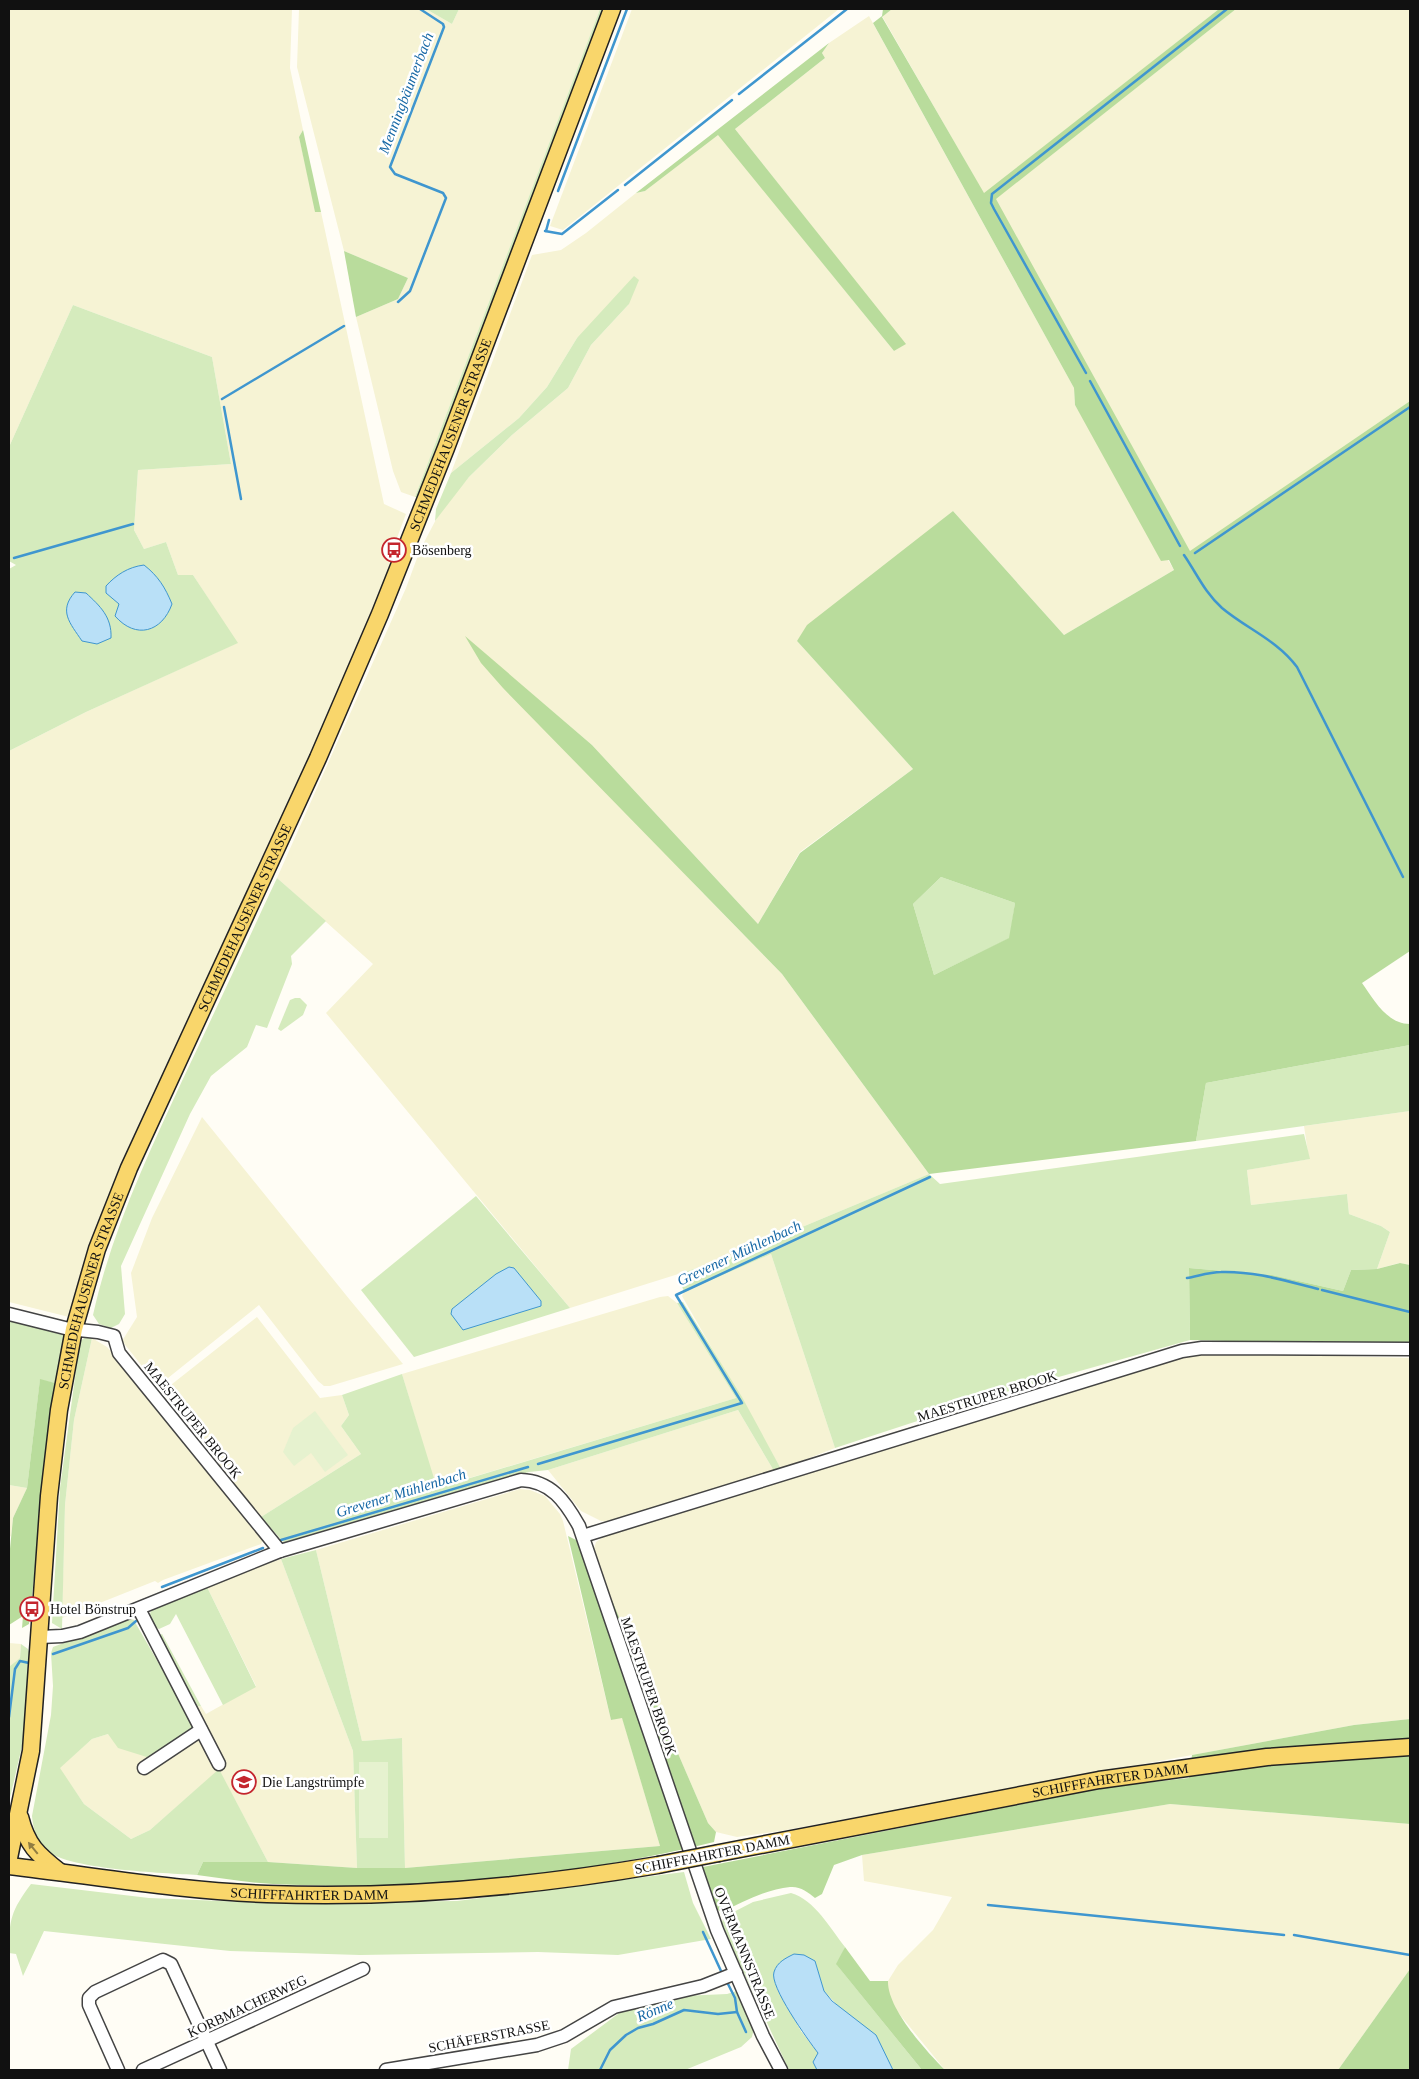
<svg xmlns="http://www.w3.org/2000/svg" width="1419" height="2079" font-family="Georgia,serif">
  <rect width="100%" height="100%" fill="#fffdf5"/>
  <g fill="#f6f3d4">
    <polygon points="9,9 292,9 290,68 303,130 299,137 316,212 321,212 384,504 406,514 392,551 388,572 319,739 129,1146 93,1238 69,1317 9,1302 9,751 86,712 237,643 193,575 178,575 166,542 144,549 134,530 138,470 231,464 212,357 73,305 9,447"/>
    <polygon points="299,9 426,9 452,24 459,9 600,9 415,497 401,492 393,471 356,317 398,299 408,278 344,251 297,67"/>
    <polygon points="632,9 839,9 563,230 550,226"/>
    <polygon points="892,9 1219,9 984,194 882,16"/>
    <polygon points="1236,9 1410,9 1410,401 1190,552 995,199"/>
    <polygon points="869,16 1074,388 1075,405 1174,570 1064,635 953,511 797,641 913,769 800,852 758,924 592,745 466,638 699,889 782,974 929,1174 723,1260 570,1308 326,1013 373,964 277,878 406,588 420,550 441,510 469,477 512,435 568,388 591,345 629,304 577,338 547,387 519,418 451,473 532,255 561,250 586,233 636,193 645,191 718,134 894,351 905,344 735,129 825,58 822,53 829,43"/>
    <polygon points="1410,1111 1410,1265 1399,1263 1377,1269 1390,1232 1381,1226 1349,1214 1347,1194 1251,1205 1247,1170 1309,1159 1304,1126"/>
    <polygon points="202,1117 350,1300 403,1364 330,1386 324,1386 318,1381 259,1305 158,1386 122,1341 137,1317 131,1273 152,1218"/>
    <polygon points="771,1254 835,1448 781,1469 682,1296 684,1292"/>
    <polygon points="668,1296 677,1303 736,1398 436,1488 402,1374 660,1297"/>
    <polygon points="257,1317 320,1398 342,1395 349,1415 341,1426 361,1454 261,1517 162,1392"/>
    <polygon points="92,1338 107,1347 120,1361 264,1537 261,1544 163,1580 158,1583 155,1581 62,1618 65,1505 74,1420"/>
    <polygon points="1198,1352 1410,1358 1410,1719 1354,1725 781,1831 737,1837 716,1832 708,1823 592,1555 596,1542 608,1534 989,1418"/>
    <polygon points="738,1410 774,1471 611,1522 601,1521 581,1511 548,1470"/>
    <polygon points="9,1485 27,1488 13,1518 11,1536 9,1537"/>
    <polygon points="520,1489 530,1490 545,1496 560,1514 563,1521 611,1720 622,1717 660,1846 405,1868 402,1738 362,1741 316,1550"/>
    <polygon points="281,1559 353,1751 357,1868 268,1862 219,1770 150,1830 131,1839 84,1804 59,1768 92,1739 108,1734 192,1721 194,1707 201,1706 206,1714 256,1686 206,1585"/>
    <polygon points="9,1643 21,1644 20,1658 10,1666 9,1677"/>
    <polygon points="1170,1804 1410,1824 1410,1969 1338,2070 945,2070 896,2010 887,1990 888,1981 898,1965 933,1930 952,1897 864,1881 862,1855"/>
  </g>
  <g fill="#d5ebbd">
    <polygon points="426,9 459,9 452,24"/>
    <polygon points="600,9 606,9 419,498 415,497"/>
    <polygon points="634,276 639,280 629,304 591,345 568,388 512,435 469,477 435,521 436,509 451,473 519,418 547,387 577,338"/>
    <polygon points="73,305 212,357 231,464 138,470 134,530 144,549 166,542 178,575 193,575 238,643 86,712 9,751 9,569 16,565 9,561 9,447"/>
    <polygon points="941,877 1015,903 1010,938 934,975 913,904"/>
    <path d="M277,878L326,921L291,956L292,964L267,1028L256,1025L247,1047L211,1076L190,1114L121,1266L125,1314L119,1324L111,1328L99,1324L93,1315C111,1233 147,1157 182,1081C214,1014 245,946 277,878Z"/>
    <polygon points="295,998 300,998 307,1005 303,1015 281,1031 278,1029 290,1000"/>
    <polygon points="1410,1045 1410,1111 1196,1141 1206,1083"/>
    <polygon points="1304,1134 1310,1159 1247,1170 1251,1205 1347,1194 1349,1214 1381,1226 1390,1232 1377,1269 1351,1270 1343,1291 1272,1275 1189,1268 1190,1340 1009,1391 835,1448 771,1254 684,1292 678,1274 723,1260 929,1174 940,1184"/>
    <polygon points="476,1196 570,1308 414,1357 361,1290"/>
    <polygon points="683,1302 742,1397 781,1469 774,1471 738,1410 548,1470 529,1472 285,1544 261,1517 361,1454 341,1426 349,1415 342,1395 402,1374 437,1488 736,1398 677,1303"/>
    <polygon points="9,1320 59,1334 60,1331 64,1333 65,1337 55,1383 40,1380 27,1488 9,1485"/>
    <polygon points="86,1337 92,1338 74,1420 65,1505 62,1629 52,1623 60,1488 80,1341"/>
    <polygon points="316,1550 362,1741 402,1738 405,1868 357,1868 353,1751 281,1559"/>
    <polygon points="206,1585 256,1687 223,1705 176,1614 170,1624 159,1629 152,1625 150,1614 152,1608"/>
    <path d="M132,1617L192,1721V1728L150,1758L118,1748L108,1734L92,1739L60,1768L84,1804L131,1839L150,1830L219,1769L268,1862H203L197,1875C167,1873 62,1870 44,1848C36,1839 33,1827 32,1816L51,1715L53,1686L51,1653L53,1647Z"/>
    <polygon points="162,1634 201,1706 194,1707 158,1636"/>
    <path d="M21,1644L28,1649C41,1680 17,1767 9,1802V1677L10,1666L20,1658Z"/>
    <path d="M684,1872L693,1903L711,1939L618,1955L538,1952L360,1955L230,1951L44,1931L23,1976L16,1954L9,1953C9,1919 11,1911 31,1884L149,1898L270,1903L457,1901Z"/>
    <path d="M791,1893C815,1900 830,1928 845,1947L837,1965L922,2070H893L885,2056L824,1991L815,1961L777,1989L801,2031L818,2053L813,2062L817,2070H789L721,1924L724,1917L753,1902Z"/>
    <polygon points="737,1991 754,2028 752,2037 741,2047 685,2070 568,2070 571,2049 626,2008 683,1996 727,1994"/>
  </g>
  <g fill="#b9dc9c" fill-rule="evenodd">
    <path d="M883,9H892L882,17L984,193L1219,9H1236L996,199L1190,551L1410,401V951L1362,983C1374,1000 1387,1024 1410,1024V1045L1206,1083L1196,1141L929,1174L782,974L503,688L481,663L465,636L592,745L758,924L800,853L913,769L797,641L807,625L953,511L1064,635L1174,570L1169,560L1161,561L1075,405L1074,388L873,23L882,16ZM941,877L1015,903L1009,938L934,975L913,904Z"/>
    <polygon points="829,43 822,53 825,58 735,129 906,344 894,351 718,135 645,191 636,193"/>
    <polygon points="303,130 321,212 315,212 299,137"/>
    <polygon points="344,251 408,278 398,299 356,317"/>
    <polygon points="1400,1263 1410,1265 1410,1346 1190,1340 1189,1268 1272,1275 1343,1291 1351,1270 1377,1269"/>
    <polygon points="40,1379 55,1383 29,1624 22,1628 23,1616 9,1625 9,1559 13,1518 27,1488"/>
    <path d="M568,1536L576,1540L604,1582L708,1823L716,1832L714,1842C573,1877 418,1891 273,1884C248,1883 222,1878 197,1875L203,1862H268L357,1868H405L660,1846L622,1718L611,1720Z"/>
    <path d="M1410,1719V1824L1170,1804L862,1855L834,1865L822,1894L815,1898C808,1892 800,1886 790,1887C767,1889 743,1902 722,1912L716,1909L703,1867L1108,1787L1189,1778L1192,1755L1354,1725Z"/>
    <path d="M845,1947L870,1981H888C887,2008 926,2051 945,2070H922L836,1964Z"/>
    <polygon points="1410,1969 1410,2070 1338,2070"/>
  </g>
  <g fill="#e6f2cf">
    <polygon points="315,1411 348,1455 325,1472 311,1453 294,1466 283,1452 293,1428"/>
    <rect x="359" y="1762" width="29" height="76"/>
  </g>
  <g fill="#b9e0f7" stroke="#3f96cf">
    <path d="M144,565C158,576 165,587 172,604C162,632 136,640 115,616L119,604L106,593V586C116,575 128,567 144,565Z"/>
    <path d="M75,592L86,593C100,606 112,617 111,638L97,644L82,641C70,623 58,611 75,592Z"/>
    <polygon points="509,1267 514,1268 541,1301 541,1306 463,1330 451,1314 452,1309 496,1274"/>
    <path d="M794,1954L804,1955L815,1961L824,1991L832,2001L876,2035L893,2070H817L813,2062L818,2053C808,2040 769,1986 774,1972C777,1962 786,1958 794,1954Z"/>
  </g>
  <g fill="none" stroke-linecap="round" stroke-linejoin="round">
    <g stroke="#3f96cf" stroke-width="2.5">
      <polyline points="739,94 847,9"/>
      <polyline points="625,185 732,100"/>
      <polyline points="558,191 627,9"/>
      <polyline points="545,231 562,234 618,190"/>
      <polyline points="546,231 549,220"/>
      <polyline points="398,302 410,291 446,198 443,193 395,174 390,167 444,27 443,24 420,9"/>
      <polyline points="1086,373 994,209 991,203 992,194 1227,9"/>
      <polyline points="1090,381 1180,546"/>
      <polyline points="222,399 344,326"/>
      <polyline points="224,407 241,499"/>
      <polyline points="1195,553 1410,407"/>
      <path d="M1184,555C1197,574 1205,593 1222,608C1247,629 1277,640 1297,667L1403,877"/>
      <polyline points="14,558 133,524"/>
      <path d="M1187,1278C1198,1276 1210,1272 1221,1272C1255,1271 1286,1281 1318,1289"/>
      <polyline points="1322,1290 1410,1312"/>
      <polyline points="538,1464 742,1403 676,1295 930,1177"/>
      <polyline points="281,1540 528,1467"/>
      <polyline points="162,1587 263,1548"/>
      <polyline points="53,1654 128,1628 136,1621"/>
      <polyline points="9,1717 15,1669 20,1661 29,1663"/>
      <polyline points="988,1905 1284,1935"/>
      <polyline points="703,1932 721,1971"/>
      <polyline points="1294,1935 1410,1955"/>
      <polyline points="728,1984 735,1998 737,2012 746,2032"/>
      <polyline points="600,2070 610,2050 626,2035 638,2028 653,2024 684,2010 718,2014 737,2012"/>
    </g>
    <g stroke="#444" stroke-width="15">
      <g id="minor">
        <polyline points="9,1314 69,1329 98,1332 114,1336 119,1353 280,1551"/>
        <polyline points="583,1536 1182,1351 1202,1348 1410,1349"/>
        <polyline points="139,1609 219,1764"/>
        <path d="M40,1637L62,1636L80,1632L280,1551L521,1480C551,1481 565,1501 579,1526L717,1930L763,2036L781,2070"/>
        <polyline points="144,1768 201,1730"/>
        <polyline points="118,2070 89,2005 89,1998 95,1992 163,1960 171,1964 220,2070"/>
        <polyline points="143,2070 363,1969"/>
        <polyline points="386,2070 537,2045 564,2036 614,2007 703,1986 736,1973"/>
      </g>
    </g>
    <g stroke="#222" stroke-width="19">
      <g id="major">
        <path d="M20,1817C27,1845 37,1854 60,1872"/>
        <path id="s1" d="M719,1853L1099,1780L1267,1757L1410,1747"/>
        <path id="s2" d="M9,1858L31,1751L49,1496L59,1410L74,1329L97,1249L129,1168L318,758L380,614L446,448L612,9"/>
        <path id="s3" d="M9,1866C95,1876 181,1891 267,1894C398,1899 529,1887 658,1865"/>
      </g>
    </g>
    <use href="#minor" stroke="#fff" stroke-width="12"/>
    <use href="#major" stroke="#f9d66b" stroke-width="16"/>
    <g stroke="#222" stroke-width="19" stroke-linecap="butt">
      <polyline id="major-bridge" points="658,1865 719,1853"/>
    </g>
    <use href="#major-bridge" stroke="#f9d66b" stroke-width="16"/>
  </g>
  <defs><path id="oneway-solid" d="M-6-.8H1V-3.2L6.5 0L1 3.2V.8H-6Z" transform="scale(1.25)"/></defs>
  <use fill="#917d42" href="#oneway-solid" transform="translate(33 1848) rotate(-129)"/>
  <defs>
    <g id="bus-ring" transform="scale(1.25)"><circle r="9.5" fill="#fff" stroke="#c4262e" stroke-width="1.5"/><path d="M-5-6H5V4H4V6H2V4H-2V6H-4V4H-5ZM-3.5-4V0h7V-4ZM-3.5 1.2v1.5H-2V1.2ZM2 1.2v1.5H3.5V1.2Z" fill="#c4262e"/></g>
    <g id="school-ring" transform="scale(1.25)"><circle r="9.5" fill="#fff" stroke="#c4262e" stroke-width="1.5"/><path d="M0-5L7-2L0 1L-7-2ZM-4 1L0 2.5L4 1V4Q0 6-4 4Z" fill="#c4262e"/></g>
  </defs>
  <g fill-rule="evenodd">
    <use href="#bus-ring" x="394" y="550"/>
    <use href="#bus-ring" x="32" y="1609"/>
    <use href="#school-ring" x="244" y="1782"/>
  </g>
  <g text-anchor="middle" stroke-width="5" stroke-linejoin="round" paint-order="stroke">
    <g font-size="14" fill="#111" stroke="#fff">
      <text dy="5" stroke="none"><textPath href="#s2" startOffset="1505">SCHMEDEHAUSENER STRASSE</textPath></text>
      <text dy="5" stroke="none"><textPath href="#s2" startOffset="980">SCHMEDEHAUSENER STRASSE</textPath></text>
      <text dy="5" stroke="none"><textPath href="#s2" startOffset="575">SCHMEDEHAUSENER STRASSE</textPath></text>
      <text transform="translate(987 1396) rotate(-17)" y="5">MAESTRUPER BROOK</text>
      <text transform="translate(193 1420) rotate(51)" y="5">MAESTRUPER BROOK</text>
      <text transform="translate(649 1686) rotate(71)" y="5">MAESTRUPER BROOK</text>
      <text dy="5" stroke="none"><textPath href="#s1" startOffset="398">SCHIFFFAHRTER DAMM</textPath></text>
      <text transform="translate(712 1854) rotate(-11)" y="5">SCHIFFFAHRTER DAMM</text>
      <text dy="5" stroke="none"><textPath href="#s3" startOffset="302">SCHIFFFAHRTER DAMM</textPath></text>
      <text transform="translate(745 1953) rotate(68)" y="5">OVERMANNSTRASSE</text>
      <text transform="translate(247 2006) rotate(-25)" y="5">KORBMACHERWEG</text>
      <text transform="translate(489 2036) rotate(-11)" y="5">SCHÄFERSTRASSE</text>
    </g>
    <g font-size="14" fill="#111" stroke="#fff" text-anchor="start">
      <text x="412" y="555">Bösenberg</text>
      <text x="50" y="1614">Hotel Bönstrup</text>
      <text x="262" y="1787">Die Langstrümpfe</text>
    </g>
    <g font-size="15" font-style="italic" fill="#1768a6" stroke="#fff">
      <text transform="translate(406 93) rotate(-69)" y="5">Menningbäumerbach</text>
      <text transform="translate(739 1253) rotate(-25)" y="5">Grevener Mühlenbach</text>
      <text transform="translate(401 1493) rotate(-17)" y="5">Grevener Mühlenbach</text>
      <text transform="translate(655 2010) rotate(-23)" y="5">Rönne</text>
    </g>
  </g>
  <rect width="1419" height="2079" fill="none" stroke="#111111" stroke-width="20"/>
</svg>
